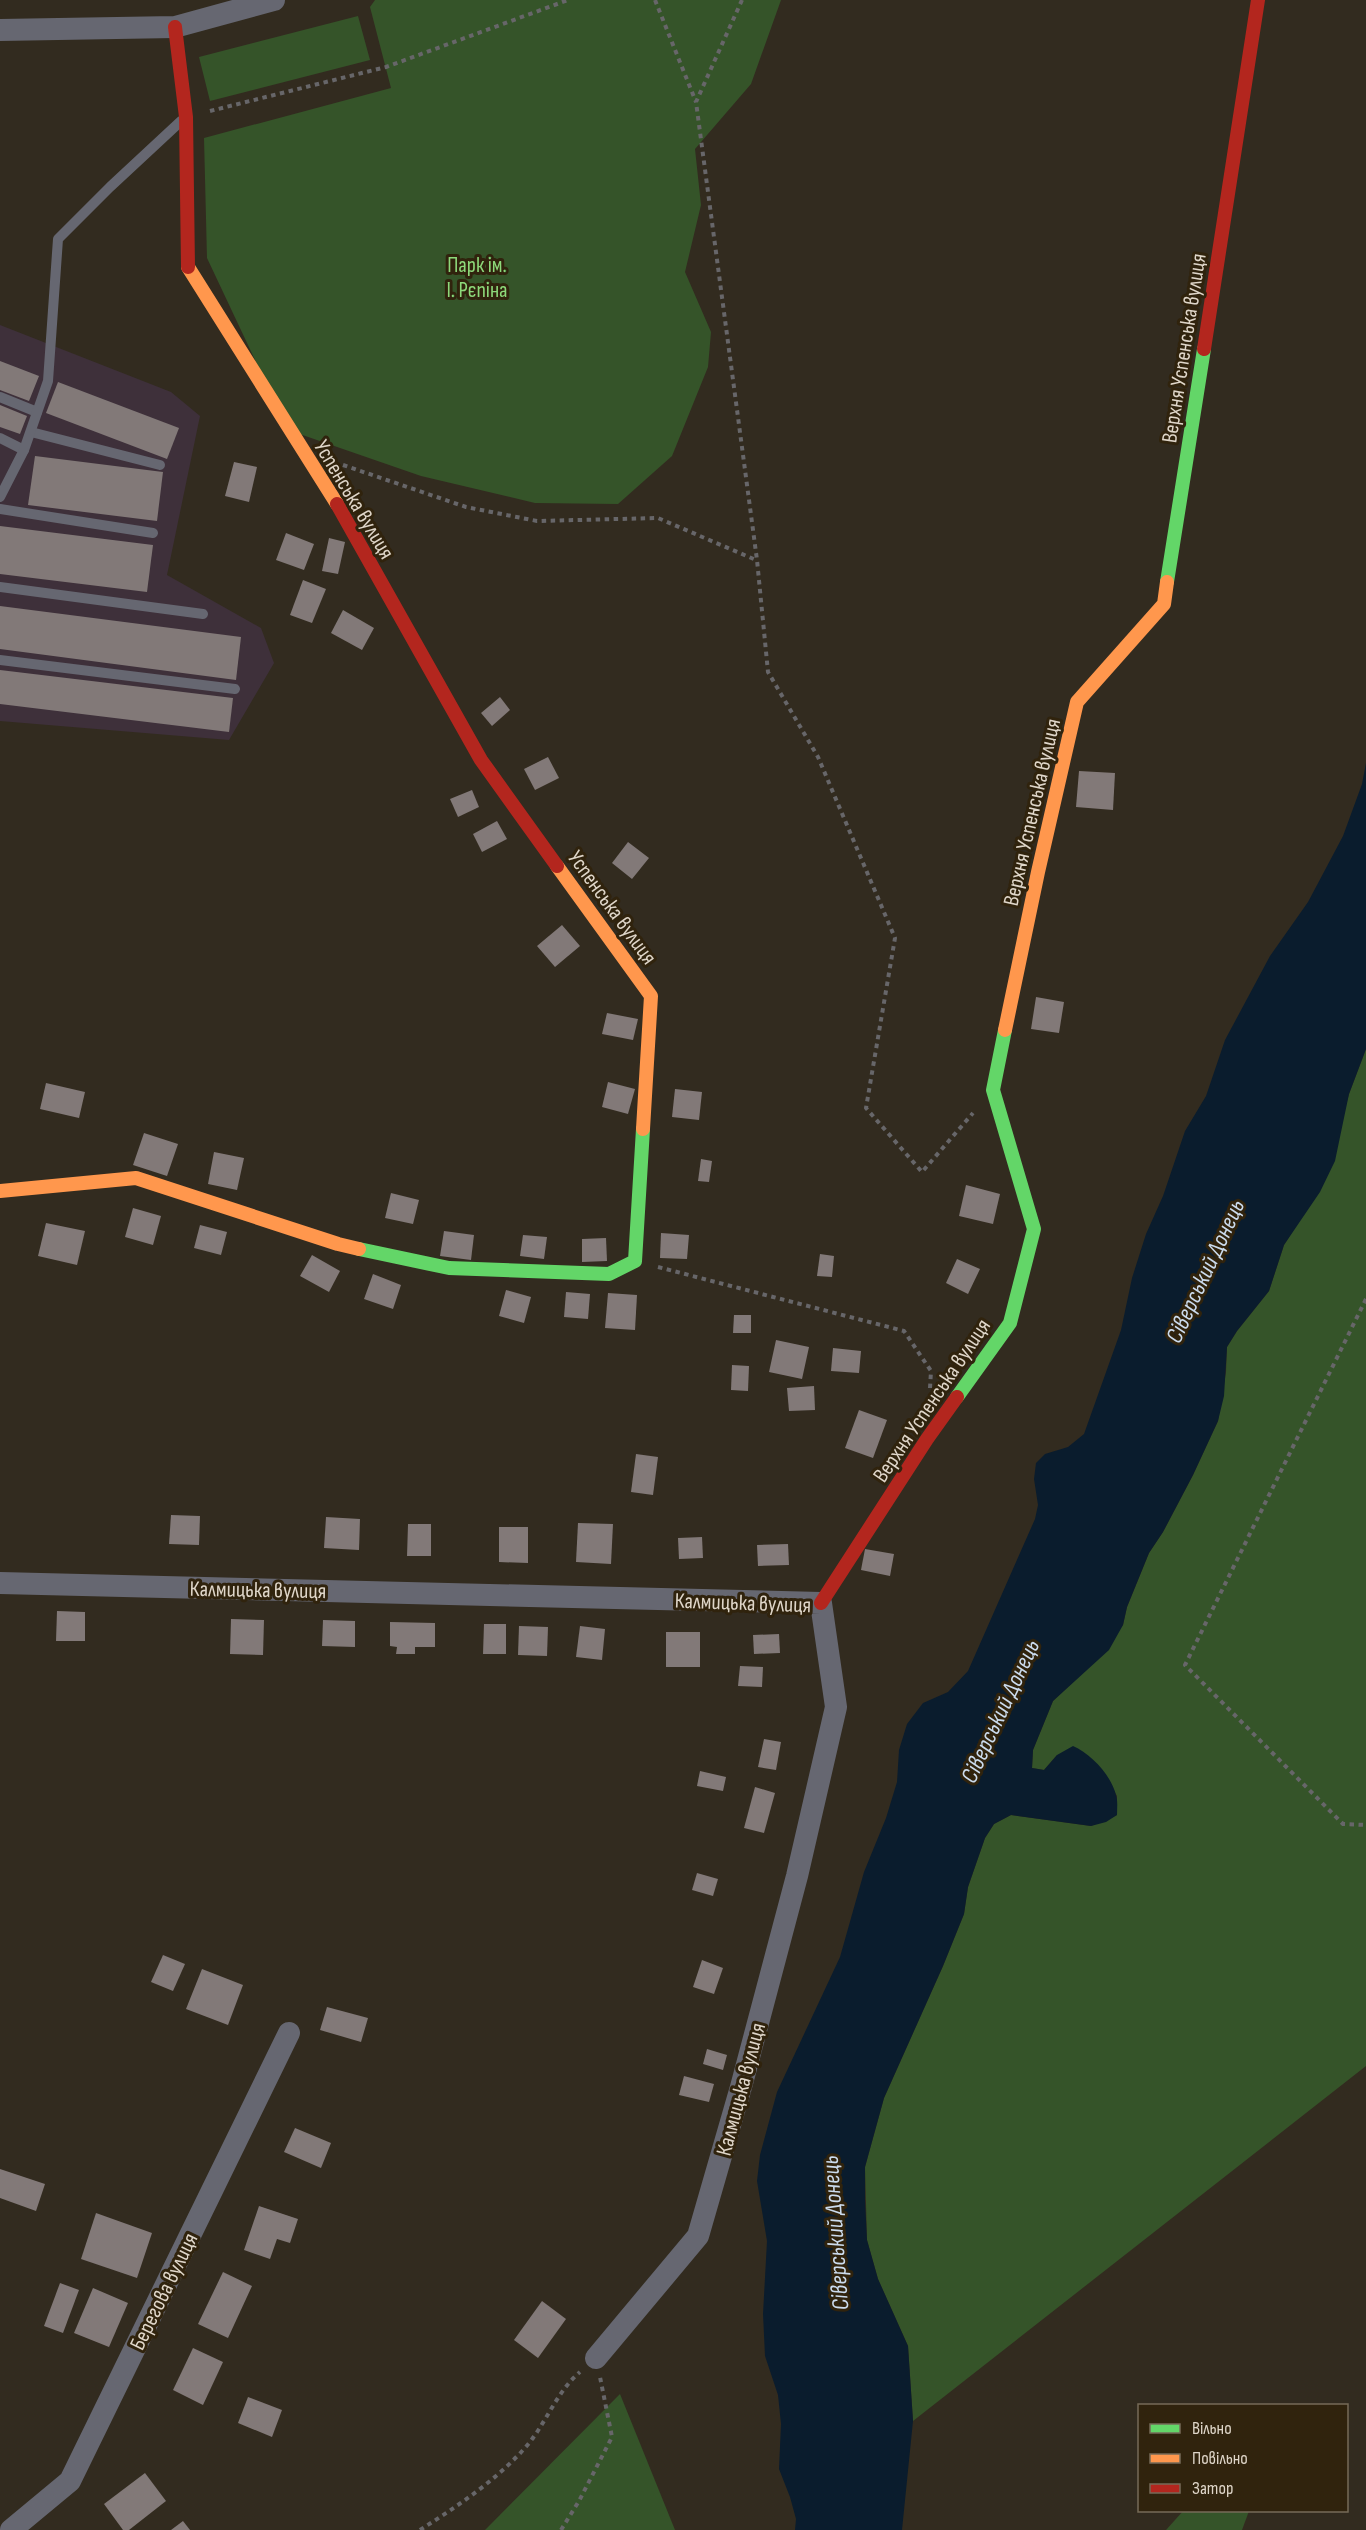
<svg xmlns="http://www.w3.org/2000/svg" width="1366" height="2530" font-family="'Sofia Sans Condensed',sans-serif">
  <rect width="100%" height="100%" fill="#322b1f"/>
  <polygon fill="#3e303a" points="0,325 171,392 200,416 167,575 261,628 274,663 229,740 0,721"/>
  <g fill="#355429">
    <polygon points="375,0 781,0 751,84 695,149 701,205 685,272 711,332 708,367 672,456 618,504 535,503 421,476 288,430 207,258 204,138 391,88 370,7"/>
    <polygon points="358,16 370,60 210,101 199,57"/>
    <polygon points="1366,1049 1366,2066 913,2421 908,2346 878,2279 867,2240 865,2167 884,2098 943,1966 964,1914 968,1887 985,1838 994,1824 1011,1815 1091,1826 1117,1815 1117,1796 1110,1783 1057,1755 1044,1770 1032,1768 1033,1750 1053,1701 1088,1668 1123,1625 1127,1607 1149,1553 1163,1532 1193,1475 1218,1421 1226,1372 1227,1347 1237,1331 1269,1291 1284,1245 1299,1221 1341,1124 1349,1094"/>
    <polygon points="620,2394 675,2530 485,2530"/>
    <polygon points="1184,2510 1249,2510 1249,2511 1242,2530 1166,2530"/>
  </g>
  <path fill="#0a1c2d" d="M1366,763V1049L1349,1094L1335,1161L1320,1192L1284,1245L1269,1291L1237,1331L1227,1347L1224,1396L1218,1421L1193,1475L1163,1532L1149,1553L1127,1607L1123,1625L1109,1650L1053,1701L1033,1750L1032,1768L1044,1770L1057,1755L1073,1746C1091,1754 1111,1775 1116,1795C1118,1801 1117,1809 1117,1815L1106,1822L1091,1826L1011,1815L994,1824L985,1838L968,1887L964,1914L943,1966L884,2098L865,2167V2200L867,2240L878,2279L908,2346L913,2421L902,2530H795L796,2519L790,2497L779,2469L781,2424L778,2395L765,2356L763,2314L767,2241L757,2181L760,2155L777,2092L840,1957L864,1872L886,1818L897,1782L899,1750L907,1724L923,1703L948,1692L968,1671L1035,1519L1038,1505L1034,1479L1036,1463L1045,1454L1068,1447L1084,1434L1121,1330L1132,1278L1146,1234L1163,1196L1185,1131L1206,1096L1225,1040L1270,956L1308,902L1343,836L1362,784Z"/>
  <g fill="#827978">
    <polygon points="0,361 39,376 29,401 0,390"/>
    <polygon points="58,382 179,428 167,459 46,413"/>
    <polygon points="0,405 27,416 20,434 0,427"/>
    <polygon points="35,456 163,472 157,521 28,505"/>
    <polygon points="234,462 257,467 249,502 225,496"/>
    <polygon points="0,526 153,545 147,592 0,574"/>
    <polygon points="286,533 314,544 304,570 276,560"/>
    <polygon points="329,538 345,542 338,574 322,571"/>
    <polygon points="303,580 326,589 312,623 290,615"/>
    <polygon points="0,606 241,637 236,680 0,649"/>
    <polygon points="343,610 374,628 362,650 331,633"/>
    <polygon points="0,670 233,698 229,732 0,704"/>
    <polygon points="500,697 510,710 492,726 481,713"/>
    <polygon points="548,757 559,778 535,790 524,769"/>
    <polygon points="1079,771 1115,773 1113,810 1076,807"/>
    <polygon points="472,790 479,807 458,817 450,799"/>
    <polygon points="497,821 507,839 482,852 473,834"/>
    <polygon points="628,842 649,858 632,879 612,863"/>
    <polygon points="562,925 580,946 555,967 537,946"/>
    <polygon points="1036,997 1064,1002 1059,1033 1031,1029"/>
    <polygon points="607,1013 638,1019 633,1040 602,1034"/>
    <polygon points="608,1082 635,1089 628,1114 602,1107"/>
    <polygon points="46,1083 85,1092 79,1118 40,1109"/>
    <polygon points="675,1089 702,1092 699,1120 672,1117"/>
    <polygon points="144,1133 178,1144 167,1176 133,1165"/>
    <polygon points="214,1152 244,1158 237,1190 208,1184"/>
    <polygon points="701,1159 712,1161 709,1182 698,1181"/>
    <polygon points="966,1185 1000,1194 993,1224 959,1216"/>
    <polygon points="391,1193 419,1200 413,1224 385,1218"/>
    <polygon points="133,1208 161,1216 153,1245 125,1237"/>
    <polygon points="46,1223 85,1231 77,1265 38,1256"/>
    <polygon points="200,1225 227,1232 221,1255 194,1248"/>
    <polygon points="444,1231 474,1235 471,1260 440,1256"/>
    <polygon points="661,1233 689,1235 687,1259 660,1258"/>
    <polygon points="523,1235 547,1237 544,1259 520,1256"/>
    <polygon points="606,1238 607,1261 582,1262 582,1239"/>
    <polygon points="820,1254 834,1256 832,1277 817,1276"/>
    <polygon points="312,1255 340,1271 329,1292 300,1276"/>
    <polygon points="957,1259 980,1269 968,1294 946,1283"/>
    <polygon points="373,1274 401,1285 393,1309 364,1299"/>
    <polygon points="506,1290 531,1297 524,1323 499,1316"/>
    <polygon points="566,1292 590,1294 588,1319 564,1317"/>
    <polygon points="608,1293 637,1295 635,1330 605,1328"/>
    <polygon points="734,1315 751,1315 751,1333 733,1333"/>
    <polygon points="776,1340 809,1347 802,1379 769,1372"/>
    <polygon points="833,1348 861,1351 859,1373 831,1371"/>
    <polygon points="732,1365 749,1366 748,1391 731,1390"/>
    <polygon points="814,1386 815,1410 789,1411 787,1388"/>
    <polygon points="859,1410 887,1420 873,1458 845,1448"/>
    <polygon points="636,1454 658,1457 653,1495 631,1492"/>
    <polygon points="171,1515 200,1516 199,1545 169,1544"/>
    <polygon points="326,1517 360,1519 359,1550 324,1548"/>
    <polygon points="578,1523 613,1524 611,1564 576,1562"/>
    <polygon points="408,1524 431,1524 431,1556 407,1556"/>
    <polygon points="499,1527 528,1527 528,1563 499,1562"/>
    <polygon points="702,1537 703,1558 679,1559 678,1538"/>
    <polygon points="788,1544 789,1565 758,1566 757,1545"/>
    <polygon points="865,1549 894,1554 890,1576 861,1570"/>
    <polygon points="57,1611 85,1612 85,1641 56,1641"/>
    <polygon points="231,1619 264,1620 263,1655 230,1654"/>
    <polygon points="323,1620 355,1621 355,1647 322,1646"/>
    <polygon points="390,1622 435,1623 435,1647 415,1647 415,1654 396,1654 397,1647 390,1646"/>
    <polygon points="484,1624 506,1624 506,1654 483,1654"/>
    <polygon points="519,1626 548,1627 547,1656 518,1655"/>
    <polygon points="580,1626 605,1629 602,1660 576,1657"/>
    <rect x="666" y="1632" width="34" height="35"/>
    <polygon points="779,1634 780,1653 754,1654 753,1635"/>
    <polygon points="740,1666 763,1667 762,1687 738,1686"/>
    <polygon points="764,1739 781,1742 776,1770 758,1767"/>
    <polygon points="700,1771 726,1777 723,1791 697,1786"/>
    <polygon points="755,1787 775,1793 764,1833 744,1828"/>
    <polygon points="697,1873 718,1879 713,1896 692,1890"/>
    <polygon points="163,1955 185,1964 173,1991 151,1982"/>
    <polygon points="702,1960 723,1968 714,1994 693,1987"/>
    <polygon points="202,1969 243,1985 228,2025 186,2009"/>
    <polygon points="327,2007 368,2018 361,2042 320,2030"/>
    <polygon points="707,2049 727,2055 723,2070 703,2064"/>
    <polygon points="684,2076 714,2084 709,2102 679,2095"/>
    <polygon points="295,2128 331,2143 321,2168 284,2152"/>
    <polygon points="0,2169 45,2184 36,2211 0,2198"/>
    <polygon points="259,2206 298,2219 290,2243 277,2239 270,2259 244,2250"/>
    <polygon points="96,2213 152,2233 137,2278 81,2259"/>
    <polygon points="223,2272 252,2286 228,2338 198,2324"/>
    <polygon points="60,2283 79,2290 63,2333 44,2326"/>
    <polygon points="93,2288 128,2303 109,2347 74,2333"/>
    <polygon points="542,2301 566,2319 538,2358 514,2340"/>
    <polygon points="193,2348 223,2362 203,2405 173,2390"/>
    <polygon points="248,2397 282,2410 272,2437 238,2423"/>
    <polygon points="145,2473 166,2501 129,2530 123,2530 104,2504"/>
    <polygon points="183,2521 190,2530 171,2530"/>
  </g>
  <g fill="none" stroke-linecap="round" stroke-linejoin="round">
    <g stroke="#676669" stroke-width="4" stroke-dasharray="4.5 4.5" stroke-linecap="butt">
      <polyline points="655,0 696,102"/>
      <polyline points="742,0 696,102 757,560 768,672 818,757 895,938 866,1108 922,1172 973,1113"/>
      <polyline points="210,111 386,67 568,0"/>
      <polyline points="343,465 466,507 537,521 658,518 756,560"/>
      <polyline points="658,1267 904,1331 931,1371 930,1388"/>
      <polyline points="1366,1299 1185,1665 1343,1824 1366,1825"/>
      <path d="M420,2530C456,2507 494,2482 523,2450C545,2427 555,2393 580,2372"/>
      <polyline points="561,2530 579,2501 612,2437 600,2377"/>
    </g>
    <g stroke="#666771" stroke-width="10">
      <polyline points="0,397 37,412"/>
      <polyline points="31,432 160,465"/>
      <polyline points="0,438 24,450"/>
      <polyline points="0,497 24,450 48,381 58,239 110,187 181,121"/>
      <polyline points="0,509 153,533"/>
      <polyline points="0,587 203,614"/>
      <polyline points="0,660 235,689"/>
    </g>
    <g stroke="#666771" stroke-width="22">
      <polyline points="0,30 175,27 274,0"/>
      <polyline points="0,1583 821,1603 836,1707 797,1876 741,2087 698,2236 596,2358"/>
      <polyline points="11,2530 70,2481 289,2033"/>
    </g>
    <g stroke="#63d668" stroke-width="14">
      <polyline points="1167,582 1204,349"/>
      <polyline points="359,1249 449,1268 609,1274 635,1261 643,1129"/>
      <polyline points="957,1397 1010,1323 1034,1229 993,1090 1005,1030"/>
    </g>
    <g stroke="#ff974d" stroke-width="14">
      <polyline points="188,267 337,504"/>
      <polyline points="557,866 651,996 643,1129"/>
      <polyline points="1005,1030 1038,872 1077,702 1164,604 1167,582"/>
      <polyline points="0,1191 136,1178 338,1244 359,1249"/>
    </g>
    <g stroke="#b3261e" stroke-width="14">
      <polyline points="175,27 186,117 188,267"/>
      <polyline points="1204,349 1258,0"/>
      <polyline points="337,504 481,760 557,866"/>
      <polyline points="821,1603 927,1439 957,1397"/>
    </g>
  </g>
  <g text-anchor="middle" stroke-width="6" stroke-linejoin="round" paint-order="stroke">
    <g font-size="22" fill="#8dd97a" stroke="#30230d">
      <text x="477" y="272">Парк ім.<tspan x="477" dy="25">І. Рєпіна</tspan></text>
    </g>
    <g font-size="22" fill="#dfd6c9" stroke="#30230d">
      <text transform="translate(1183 348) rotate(-81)" y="8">Верхня Успенська вулиця</text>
      <text transform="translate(355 499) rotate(59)" y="8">Успенська вулиця</text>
      <text transform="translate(1031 812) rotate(-77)" y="8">Верхня Успенська вулиця</text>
      <text transform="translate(613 907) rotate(54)" y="8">Успенська вулиця</text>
      <text transform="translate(931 1400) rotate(-56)" y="8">Верхня Успенська вулиця</text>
      <text transform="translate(258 1589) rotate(1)" y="8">Калмицька вулиця</text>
      <text transform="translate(743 1602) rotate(2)" y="8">Калмицька вулиця</text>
      <text transform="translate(740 2089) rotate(-75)" y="8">Калмицька вулиця</text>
      <text transform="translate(163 2291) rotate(-64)" y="8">Берегова вулиця</text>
    </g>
    <g font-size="24" font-style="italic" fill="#cbdbed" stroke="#30230d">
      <text transform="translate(1205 1271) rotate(-65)" y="8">Сіверський Донець</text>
      <text transform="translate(1000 1711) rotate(-65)" y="8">Сіверський Донець</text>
      <text transform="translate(835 2233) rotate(-94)" y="8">Сіверський Донець</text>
    </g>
  </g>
  <rect x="1138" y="2404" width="210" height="108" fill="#30230d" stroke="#766b58" stroke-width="1.5"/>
  <rect x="1150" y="2424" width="30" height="9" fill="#63d668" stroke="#766b58" stroke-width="1.5"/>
  <text x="1192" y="2434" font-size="18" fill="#dfd6c9">Вільно</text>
  <rect x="1150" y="2454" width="30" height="9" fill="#ff974d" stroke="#766b58" stroke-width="1.5"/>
  <text x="1192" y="2464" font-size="18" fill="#dfd6c9">Повільно</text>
  <rect x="1150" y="2484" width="30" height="9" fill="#b3261e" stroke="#766b58" stroke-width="1.5"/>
  <text x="1192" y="2494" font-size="18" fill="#dfd6c9">Затор</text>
</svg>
